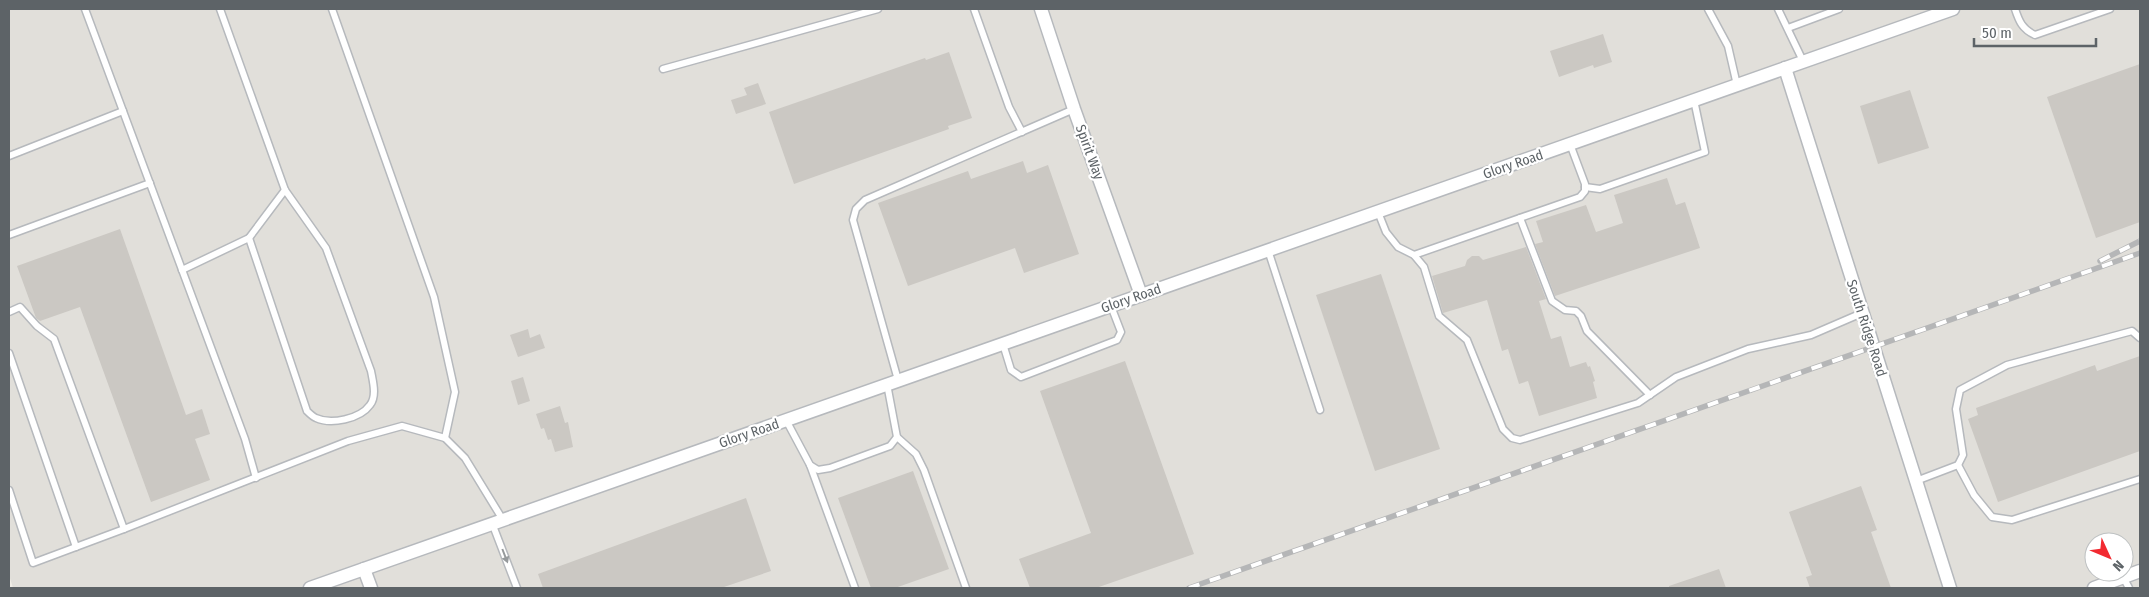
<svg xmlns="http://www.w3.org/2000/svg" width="2149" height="597" font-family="'Fira Sans Condensed',sans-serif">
  <rect width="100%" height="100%" fill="#f0ede6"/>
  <path fill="#e1dfda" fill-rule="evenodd" d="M9,9H2140V588H13L9,575ZM2094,542H2124V572H2094Z"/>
  <g fill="#cbc8c3">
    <polygon points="1603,34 1612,62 1594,68 1593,65 1559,77 1550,51"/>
    <polygon points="949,52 972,118 948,126 949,129 794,184 769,112 925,58 926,60"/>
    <polygon points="2140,64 2140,222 2096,238 2047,97"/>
    <polygon points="758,83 766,104 736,114 731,100 747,95 744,88"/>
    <polygon points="1910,90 1929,148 1878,164 1860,106"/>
    <polygon points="1023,161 1027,173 1048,165 1079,254 1024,273 1015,248 908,286 878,203 968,171 971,179"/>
    <polygon points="1667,178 1676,205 1685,202 1700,248 1555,296 1535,244 1543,242 1536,221 1586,205 1596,232 1623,223 1614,195"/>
    <polygon points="120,229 186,415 202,409 210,434 195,439 210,480 151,502 80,307 40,321 36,318 17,266"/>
    <polygon points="1526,247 1546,299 1539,301 1551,339 1561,336 1570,367 1586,362 1588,367 1590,366 1595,381 1593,382 1597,398 1539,416 1528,381 1519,384 1508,349 1502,351 1487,300 1443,313 1432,276 1465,266 1467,260 1472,256 1479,256 1483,260"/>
    <polygon points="1381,274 1440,449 1375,471 1316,295"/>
    <polygon points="528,329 530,338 540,334 545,348 518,357 510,335"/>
    <polygon points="2140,356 2140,451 1998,502 1968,419 1978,415 1976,408 2095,365 2097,371"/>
    <polygon points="1125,361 1194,554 1096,588 1030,588 1019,559 1091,533 1040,391"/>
    <polygon points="523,377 530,401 518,405 511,381"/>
    <polygon points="560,406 565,423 568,422 573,447 555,452 551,439 548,440 544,428 541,429 536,414"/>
    <polygon points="913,471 949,569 895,588 871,588 838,498"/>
    <polygon points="1861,486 1877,530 1871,532 1891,588 1810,588 1806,577 1812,575 1789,512"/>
    <polygon points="746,498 771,571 721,588 543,588 538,574"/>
    <polygon points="1719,569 1726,588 1669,588 1669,586"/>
  </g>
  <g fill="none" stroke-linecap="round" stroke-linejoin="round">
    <g stroke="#b6b9bd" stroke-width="9">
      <g id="service">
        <polyline points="85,9 245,439 256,478"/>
        <polyline points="332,9 434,297 455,392 445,438"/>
        <polyline points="974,9 1009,107 1022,132"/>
        <polyline points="1708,9 1728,46 1737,85"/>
        <polyline points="1778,9 1803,61"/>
        <path d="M2015,9C2019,21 2022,29 2035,35L2110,9"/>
        <polyline points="1788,28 1839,9"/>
        <polyline points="663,69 878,9"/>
        <polyline points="9,156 123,111"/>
        <polyline points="1585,187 1600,189 1705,152 1694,100"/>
        <polyline points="1378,212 1386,232 1398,247 1414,255 1424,267 1439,316 1467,340 1503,429 1512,438 1520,440 1638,403 1676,377 1748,349 1811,335 1862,313"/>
        <polyline points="1520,218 1552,301 1565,310 1576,311 1581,316 1587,331 1650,395"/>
        <polyline points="9,235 150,183"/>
        <polyline points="249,238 285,190"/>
        <polyline points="1268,250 1320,410"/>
        <polyline points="1414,255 1580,197 1585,191 1585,184 1570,144"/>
        <path d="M182,270L249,238L307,411C309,413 313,417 316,418C331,425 360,419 370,405C377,396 373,382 371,371L326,248L285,190L220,9"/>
        <polyline points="9,312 20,307 37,326 54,339 124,529"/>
        <polyline points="1003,344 1011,370 1021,377 1117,340 1121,332 1111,306"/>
        <polyline points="9,353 76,547"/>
        <polyline points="898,380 853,220 856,209 865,200 1074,109"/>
        <polyline points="786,420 810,465 818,470 830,468 890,446 897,437 887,384"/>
        <polyline points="897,437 916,454 924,470 966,588"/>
        <polyline points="810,465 855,588"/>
        <polyline points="1958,465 1974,495 1992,517 2012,520 2140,479"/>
        <polyline points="1916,481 1958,465 1963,455 1956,409 1960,390 2007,365 2132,331 2140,338"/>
        <polyline points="9,490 33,563 124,529 348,441 402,426 445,438 465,458 503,520"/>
        <polyline points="492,523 517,588"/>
        <polyline points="2123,577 2129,588"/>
      </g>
    </g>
    <g stroke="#b6b9bd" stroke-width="15">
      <g id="minor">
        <polyline points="1041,9 1074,109 1141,295"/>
        <polyline points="1785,68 1950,588"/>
        <polyline points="364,569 371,588"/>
        <polyline points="310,588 1953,9"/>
        <polyline points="2094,588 2140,571"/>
      </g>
    </g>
    <use href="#service" stroke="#fff" stroke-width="6"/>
    <use href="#minor" stroke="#fff" stroke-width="12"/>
    <g stroke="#b5b6b7" stroke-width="5.5">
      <g id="rail">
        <polyline points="2100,261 2140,241"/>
        <polyline points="1189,588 2140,253"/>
      </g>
    </g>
    <use href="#rail" stroke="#fff" stroke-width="4" stroke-dasharray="11" stroke-linecap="butt"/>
  </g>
  <defs><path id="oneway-solid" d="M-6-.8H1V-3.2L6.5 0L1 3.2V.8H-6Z" transform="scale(1.25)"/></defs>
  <use fill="#969a9c" href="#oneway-solid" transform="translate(505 556) rotate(69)"/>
  <g text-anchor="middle" stroke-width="4.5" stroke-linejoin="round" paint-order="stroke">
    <g font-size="14" fill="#5d6367" stroke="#fff">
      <text transform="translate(1090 152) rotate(70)" y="5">Spirit Way</text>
      <text transform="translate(1513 164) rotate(-19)" y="5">Glory Road</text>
      <text transform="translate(1131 298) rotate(-19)" y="5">Glory Road</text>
      <text transform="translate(1867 328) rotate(72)" y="5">South Ridge Road</text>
      <text transform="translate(749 433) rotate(-19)" y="5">Glory Road</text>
    </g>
  </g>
  <rect width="2149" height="597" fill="none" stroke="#5d6367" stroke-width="20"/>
  <g transform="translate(2109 557) rotate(134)"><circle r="24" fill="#ffffff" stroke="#bec1c2"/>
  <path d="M0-4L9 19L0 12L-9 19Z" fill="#f22a31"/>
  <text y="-8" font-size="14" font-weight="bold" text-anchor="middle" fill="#5d6367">N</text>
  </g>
  <path d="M1974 38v8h122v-8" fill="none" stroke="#5d6367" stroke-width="2.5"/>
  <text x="1982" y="38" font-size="15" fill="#5d6367" stroke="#ffffff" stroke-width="4" paint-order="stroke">50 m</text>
</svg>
